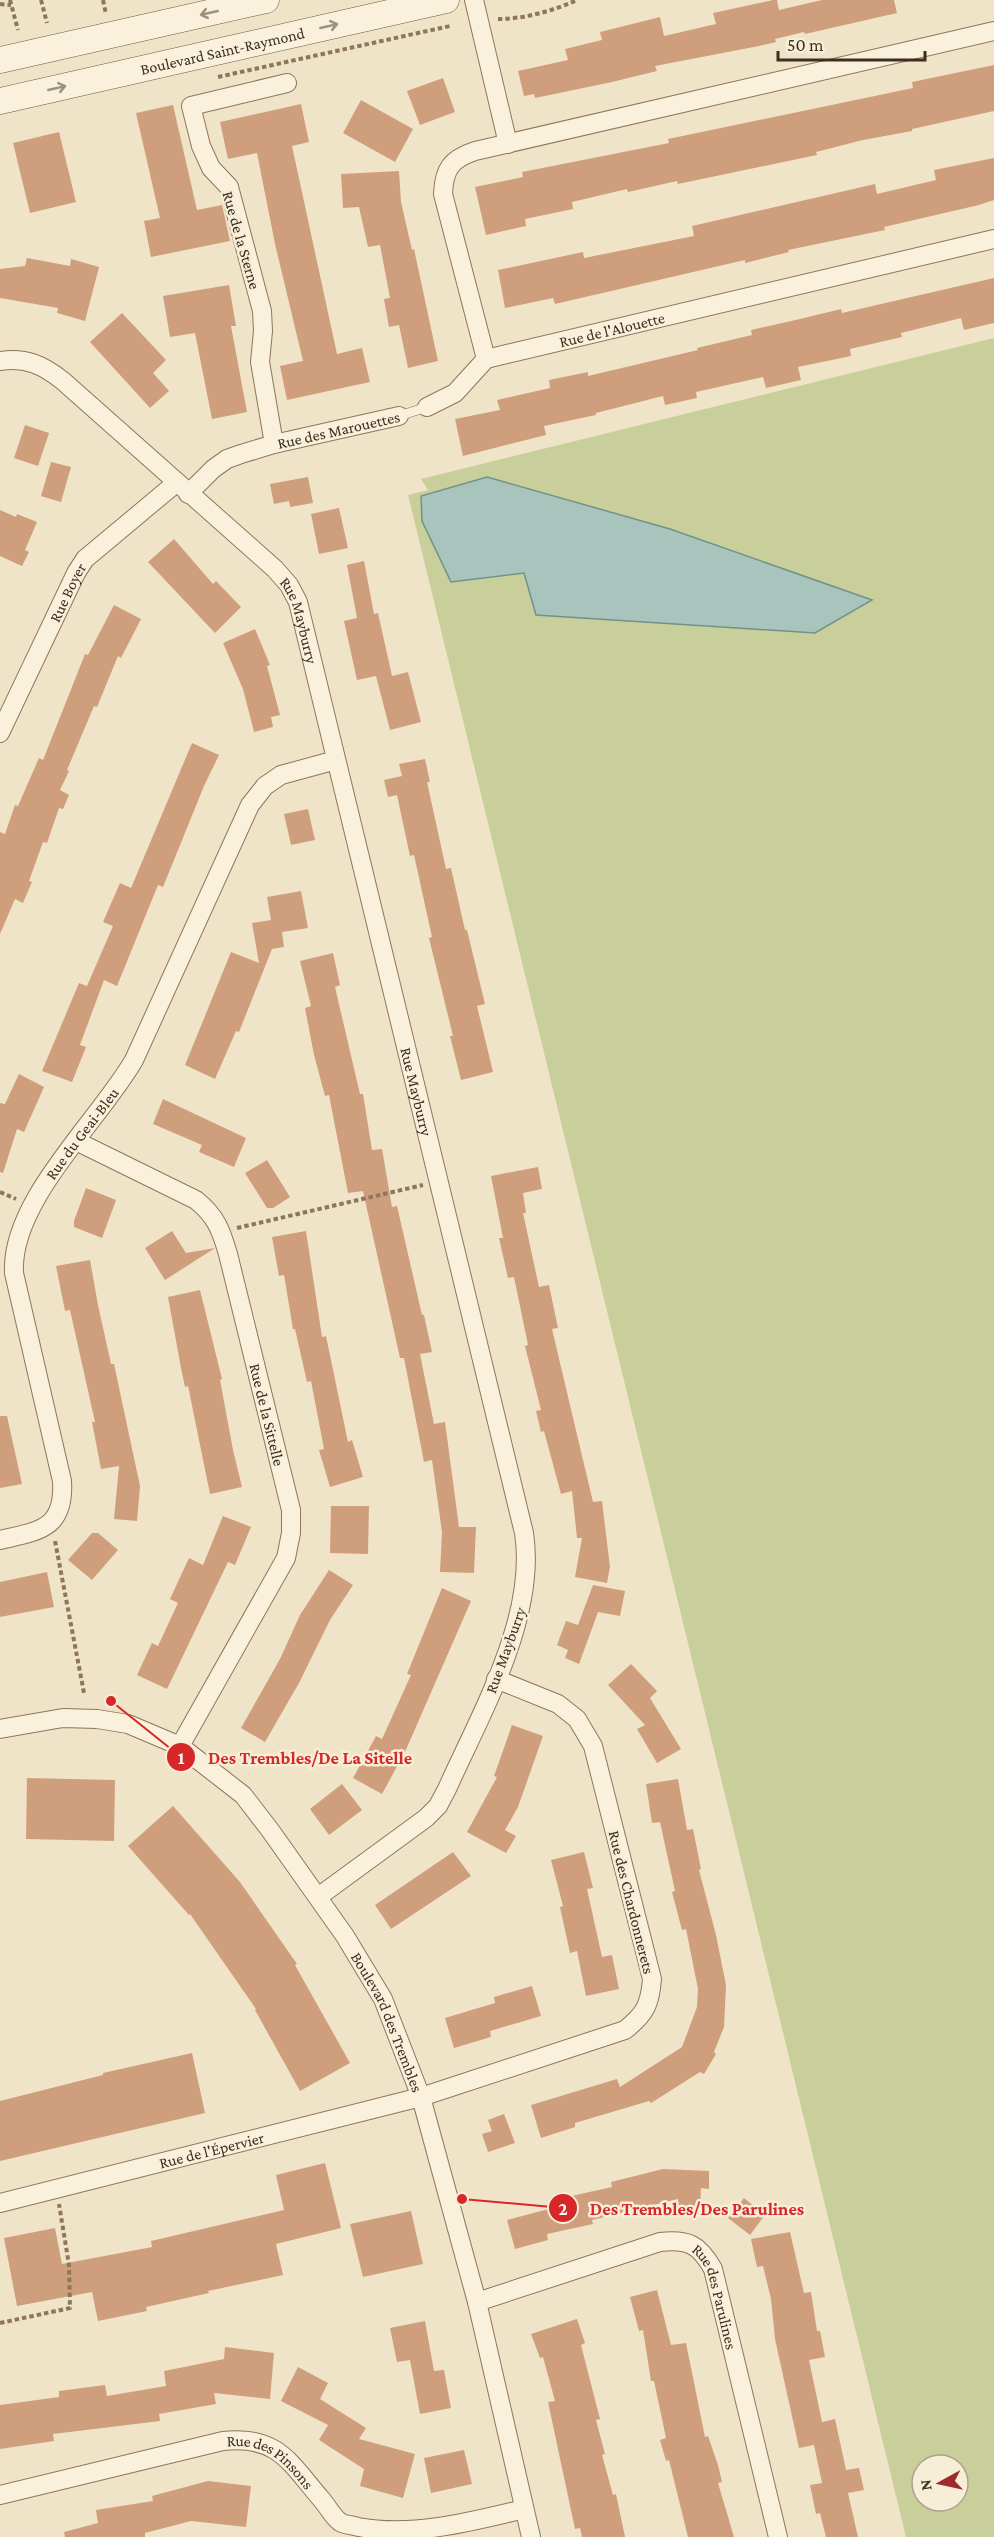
<svg xmlns="http://www.w3.org/2000/svg" width="994" height="2537" font-family="'Crimson Pro',serif">
  <rect width="100%" height="100%" fill="#f0e4c8"/>
  <path fill="#c9cf9b" fill-rule="evenodd" d="M994,338V2537H906L408,495L428,490L421,479ZM922,2465H958V2501H922Z"/>
  <polygon fill="#a9c4bc" stroke="#6f938a" stroke-width="1.5" points="487,477 670,529 872,600 815,633 536,615 524,573 451,582 422,521 421,496"/>
  <g fill="#cf9f7d">
    <polygon points="773,0 777,0 779,10 822,0 894,0 897,13 805,34 804,32 775,39 776,42 759,46 655,66 657,71 612,82 535,98 534,94 524,96 518,71 568,60 565,49 602,40 600,32 660,17 664,36 716,24 713,13"/>
    <polygon points="994,65 994,111 912,129 912,131 863,140 816,152 817,155 678,184 677,181 628,192 627,189 572,202 573,209 525,219 526,226 486,235 475,187 523,177 522,172 669,143 668,139 913,88 912,82"/>
    <polygon points="443,78 455,112 420,125 407,91"/>
    <polygon points="361,100 413,129 395,162 343,133"/>
    <polygon points="301,104 309,142 292,146 337,354 362,348 370,382 287,400 280,366 303,361 275,244 257,153 228,159 220,122"/>
    <polygon points="173,105 197,210 222,205 230,241 151,257 144,221 160,218 136,113"/>
    <polygon points="59,132 76,202 30,213 13,143"/>
    <polygon points="994,158 994,200 979,205 884,227 885,230 788,250 789,252 745,263 745,260 555,304 553,298 505,308 498,270 583,252 584,258 694,236 692,226 875,184 877,194 936,180 934,170"/>
    <polygon points="399,171 401,202 412,250 414,249 438,361 408,368 399,325 389,327 384,299 390,298 380,245 368,247 359,207 343,208 341,174"/>
    <polygon points="27,258 70,266 71,259 99,267 85,321 57,313 58,308 0,298 0,269 25,266"/>
    <polygon points="994,278 994,323 964,330 961,318 901,333 902,337 850,349 851,356 798,367 801,380 766,388 763,377 696,392 697,398 665,405 663,396 596,413 596,415 544,426 546,435 463,456 455,419 500,410 497,400 550,388 549,380 588,372 588,376 698,350 697,348 752,335 751,330 800,319 841,309 842,313"/>
    <polygon points="229,285 236,326 231,326 247,412 212,419 195,333 170,337 163,296"/>
    <polygon points="122,313 166,360 153,373 169,391 150,408 90,342"/>
    <polygon points="25,425 49,433 38,466 14,458"/>
    <polygon points="51,462 71,467 61,502 41,496"/>
    <polygon points="308,477 313,503 290,507 289,501 274,504 270,484"/>
    <polygon points="339,508 348,548 319,554 311,514"/>
    <polygon points="0,510 16,517 17,514 37,522 25,550 29,552 22,566 0,556"/>
    <polygon points="174,539 213,584 216,581 241,607 215,633 148,562"/>
    <polygon points="364,561 374,614 378,613 392,676 408,672 421,722 390,730 376,676 357,680 344,621 357,618 347,565"/>
    <polygon points="114,605 141,619 121,658 118,656 97,707 94,706 67,770 69,771 60,790 69,795 63,809 59,808 47,843 43,842 29,881 32,882 23,903 15,899 0,934 0,832 5,834 15,805 18,806 39,758 43,760 85,654 88,655"/>
    <polygon points="255,629 270,665 267,666 280,715 271,717 273,727 254,732 243,689 223,643"/>
    <polygon points="192,743 219,755 204,786 163,887 158,885 117,986 104,980 80,1045 86,1047 72,1082 42,1071 79,983 87,986 113,926 103,922 120,883 131,888"/>
    <polygon points="425,759 430,782 427,782 446,869 451,868 465,930 467,930 485,1004 477,1006 493,1072 461,1080 450,1036 453,1036 429,938 432,937 414,855 410,856 397,795 388,797 384,780 402,776 399,764"/>
    <polygon points="308,809 315,840 291,845 284,814"/>
    <polygon points="301,891 308,928 282,932 284,947 272,949 239,1032 236,1031 215,1079 185,1065 231,952 259,963 252,923 271,920 267,897"/>
    <polygon points="333,953 340,985 335,987 360,1094 363,1094 372,1150 382,1149 392,1207 397,1206 422,1315 424,1315 432,1352 420,1354 434,1424 445,1422 459,1527 476,1527 474,1573 440,1572 442,1532 432,1460 424,1462 404,1358 400,1358 363,1191 348,1193 329,1095 325,1096 314,1055 305,1008 311,1006 300,961"/>
    <polygon points="19,1074 44,1087 24,1132 17,1129 3,1173 0,1172 0,1103 5,1104"/>
    <polygon points="163,1099 246,1138 234,1167 199,1152 202,1145 153,1124"/>
    <polygon points="267,1160 290,1197 273,1208 267,1208 245,1173"/>
    <polygon points="538,1167 542,1189 523,1193 526,1213 523,1213 539,1287 549,1285 558,1328 552,1329 593,1502 602,1501 610,1567 607,1583 575,1577 582,1538 577,1538 572,1491 561,1494 544,1431 541,1432 536,1411 541,1410 525,1346 528,1345 514,1277 508,1278 499,1238 503,1238 491,1176"/>
    <polygon points="86,1188 116,1200 102,1238 74,1227 74,1221"/>
    <polygon points="172,1231 186,1253 215,1248 165,1280 145,1248"/>
    <polygon points="306,1231 322,1337 326,1336 348,1442 352,1440 363,1477 330,1487 319,1450 324,1449 311,1381 307,1382 295,1329 293,1329 284,1275 279,1276 272,1237"/>
    <polygon points="90,1260 98,1305 111,1364 114,1364 140,1486 137,1521 114,1519 119,1466 101,1469 92,1422 95,1422 70,1310 65,1311 56,1266"/>
    <polygon points="200,1290 222,1379 220,1380 233,1450 242,1487 210,1494 188,1386 185,1387 181,1368 168,1297"/>
    <polygon points="0,1416 7,1416 22,1484 0,1488"/>
    <polygon points="331,1506 369,1506 368,1554 330,1553"/>
    <polygon points="223,1516 251,1527 235,1565 228,1562 167,1689 137,1675 152,1643 158,1646 178,1603 170,1599 189,1558 203,1565"/>
    <polygon points="92,1533 98,1533 118,1550 92,1580 68,1560"/>
    <polygon points="329,1570 353,1585 330,1620 299,1683 265,1742 241,1728 280,1659 300,1615"/>
    <polygon points="47,1572 54,1607 0,1617 0,1582"/>
    <polygon points="593,1585 625,1591 620,1616 598,1612 579,1664 565,1658 568,1650 557,1645 566,1621 578,1625"/>
    <polygon points="442,1588 471,1601 405,1752 382,1794 353,1778 376,1736 382,1739 411,1675 407,1674"/>
    <polygon points="631,1664 657,1691 650,1698 681,1749 657,1763 637,1729 645,1725 608,1685"/>
    <polygon points="512,1725 543,1736 518,1807 505,1830 516,1836 506,1853 467,1832 497,1777 494,1776"/>
    <polygon points="27,1778 115,1780 114,1841 26,1839"/>
    <polygon points="678,1779 687,1830 693,1829 701,1869 699,1870 716,1935 726,1985 724,2027 714,2052 716,2054 704,2074 700,2072 651,2103 649,2101 575,2123 575,2127 541,2138 531,2105 617,2079 620,2087 682,2047 697,2007 698,1989 686,1929 682,1930 672,1892 675,1891 660,1822 652,1823 646,1784"/>
    <polygon points="342,1784 362,1810 329,1835 310,1809"/>
    <polygon points="173,1806 240,1882 297,1964 295,1965 350,2063 300,2091 255,2010 256,2009 190,1914 189,1915 128,1846"/>
    <polygon points="453,1852 471,1876 391,1929 375,1905"/>
    <polygon points="584,1852 593,1888 587,1889 602,1957 612,1955 619,1989 586,1996 577,1951 570,1953 560,1907 563,1906 551,1860"/>
    <polygon points="532,1986 541,2016 490,2031 491,2037 454,2048 445,2018 495,2003 494,1997"/>
    <polygon points="192,2053 205,2113 0,2161 0,2101 103,2075 103,2073"/>
    <polygon points="504,2114 515,2143 488,2152 482,2134 492,2131 488,2120"/>
    <polygon points="325,2163 341,2228 276,2244 283,2275 208,2291 209,2293 146,2307 147,2311 98,2321 92,2292 17,2306 4,2238 55,2228 62,2264 152,2247 151,2241 284,2210 276,2175"/>
    <polygon points="663,2169 709,2171 709,2189 701,2188 700,2207 678,2206 678,2199 592,2220 593,2224 547,2234 548,2240 515,2249 507,2220 560,2206 558,2199 612,2187 611,2182"/>
    <polygon points="744,2198 765,2215 750,2235 728,2218"/>
    <polygon points="411,2211 423,2264 363,2277 350,2224"/>
    <polygon points="790,2232 804,2293 811,2292 817,2331 820,2331 825,2357 809,2360 822,2422 835,2419 846,2470 859,2468 864,2490 848,2493 858,2537 826,2537 820,2513 816,2514 810,2485 822,2483 814,2445 799,2448 775,2339 771,2299 763,2266 757,2267 751,2239"/>
    <polygon points="657,2290 671,2345 686,2343 705,2437 708,2436 718,2465 722,2482 718,2483 734,2537 688,2537 669,2460 666,2461 660,2440 666,2438 654,2381 651,2381 643,2330 639,2331 630,2297"/>
    <polygon points="577,2319 585,2343 581,2345 600,2419 596,2420 605,2454 602,2455 613,2495 616,2494 625,2537 582,2537 580,2528 575,2529 548,2402 555,2401 543,2357 540,2358 531,2334"/>
    <polygon points="425,2321 434,2371 444,2370 451,2408 420,2414 410,2360 397,2362 390,2328"/>
    <polygon points="225,2347 274,2353 270,2399 214,2393 216,2404 159,2414 160,2421 53,2434 54,2441 0,2449 0,2405 59,2397 59,2391 105,2385 107,2396 166,2386 164,2371 224,2359"/>
    <polygon points="298,2367 328,2383 320,2399 366,2428 359,2439 415,2454 403,2498 360,2486 364,2469 319,2440 328,2425 281,2401"/>
    <polygon points="464,2450 472,2484 431,2493 424,2458"/>
    <polygon points="208,2481 251,2486 246,2527 191,2521 145,2533 145,2537 65,2537 64,2532 98,2523 96,2510 153,2501 152,2496"/>
  </g>
  <g fill="none" stroke-linecap="round" stroke-linejoin="round">
    <g stroke="#8d765c" stroke-width="10">
      <polyline id="lane" points="399,416 427,407"/>
    </g>
    <g stroke="#8d765c" stroke-width="20">
      <g id="street">
        <polyline points="474,0 508,144"/>
        <path id="s1" d="M994,31L475,151C451,159 444,169 443,194L486,359L994,239"/>
        <path id="s2" d="M0,361C26,357 43,365 63,381L275,569L289,585L298,602L524,1533C537,1617 481,1713 447,1789L438,1806L426,1818L318,1897"/>
        <polyline points="427,407 455,393 486,359"/>
        <polyline points="274,444 260,362 263,331 262,311 229,187 211,168 201,146 191,106 287,83"/>
        <path id="s3" d="M188,494L213,469L227,459L241,454L274,444L399,416"/>
        <path id="s4" d="M0,733L76,573L85,559L176,483"/>
        <path id="s5" d="M76,1141L196,1200C216,1216 221,1230 228,1254L291,1510V1533L286,1558L180,1746"/>
        <path id="s6" d="M0,1540C39,1531 65,1529 62,1481L14,1273C10,1201 99,1121 134,1060L250,805L265,786L281,775L336,760"/>
        <path id="s7" d="M0,1729L63,1718L97,1719L128,1724L180,1746L243,1795L270,1830L345,1936L383,1999L421,2097L477,2302L531,2537"/>
        <path id="s8" d="M0,2203L421,2097L625,2030C645,2014 650,2005 652,1979L593,1746L577,1719L558,1704L496,1679"/>
        <path id="s9" d="M477,2302L660,2242C688,2239 699,2244 713,2269L778,2537"/>
        <path id="s10" d="M0,2495L223,2441C278,2435 290,2463 322,2500C328,2507 333,2517 340,2522C344,2525 353,2525 358,2527C413,2537 470,2522 524,2509"/>
      </g>
    </g>
    <g stroke="#6f573f" stroke-width="27">
      <g id="secondary">
        <polyline points="0,60 266,0"/>
        <path id="s11" d="M0,101L446,0"/>
      </g>
    </g>
    <g stroke="#8d765c" stroke-width="4" stroke-dasharray="4.5 3" stroke-linecap="butt">
      <polyline points="10,0 18,30"/>
      <polyline points="41,0 47,23"/>
      <polyline points="103,0 106,14"/>
      <polyline points="0,4 11,5"/>
      <path d="M498,19C523,19 553,11 577,0"/>
      <polyline points="218,77 450,26"/>
      <polyline points="0,1192 16,1199"/>
      <polyline points="237,1228 423,1185"/>
      <polyline points="55,1541 84,1693"/>
      <polyline points="0,2323 70,2308 69,2265 59,2204"/>
    </g>
    <use href="#lane" stroke="#faf1dc" stroke-width="9"/>
    <use href="#street" stroke="#faf1dc" stroke-width="18"/>
    <use href="#secondary" stroke="#faf1dc" stroke-width="26"/>
  </g>
  <defs><path id="oneway-shaft" d="M-6 0H5M1.5-3L5.5 0L1.5 3" fill="none" stroke-width="1.6" stroke-linecap="round" stroke-linejoin="round" transform="scale(1.5)"/></defs>
  <g stroke="#9c907e">
    <use href="#oneway-shaft" transform="translate(209 13) rotate(167)"/>
    <use href="#oneway-shaft" transform="translate(329 26) rotate(-13)"/>
    <use href="#oneway-shaft" transform="translate(57 88) rotate(-13)"/>
  </g>
  <g text-anchor="middle" stroke-width="5" stroke-linejoin="round" paint-order="stroke">
    <g font-size="16" fill="#3d2e20" stroke="#f7eed8">
      <text dy="6" stroke="none"><textPath href="#s11" startOffset="228">Boulevard Saint-Raymond</textPath></text>
      <text transform="translate(242 240) rotate(74)" y="6">Rue de la Sterne</text>
      <text dy="6" stroke="none"><textPath href="#s1" startOffset="891">Rue de l'Alouette</textPath></text>
      <text dy="6" stroke="none"><textPath href="#s3" startOffset="168">Rue des Marouettes</textPath></text>
      <text dy="6" stroke="none"><textPath href="#s4" startOffset="156">Rue Boyer</textPath></text>
      <text dy="6" stroke="none"><textPath href="#s2" startOffset="410">Rue Mayburry</textPath></text>
      <text dy="6" stroke="none"><textPath href="#s2" startOffset="896">Rue Mayburry</textPath></text>
      <text dy="6" stroke="none"><textPath href="#s6" startOffset="470">Rue du Geai-Bleu</textPath></text>
      <text dy="6" stroke="none"><textPath href="#s5" startOffset="363">Rue de la Sittelle</textPath></text>
      <text transform="translate(505 1650) rotate(-70)" y="6">Rue Mayburry</text>
      <text transform="translate(632 1902) rotate(76)" y="6">Rue des Chardonnerets</text>
      <text dy="6" stroke="none"><textPath href="#s7" startOffset="536">Boulevard des Trembles</textPath></text>
      <text dy="6" stroke="none"><textPath href="#s8" startOffset="218">Rue de l'Épervier</textPath></text>
      <text dy="6" stroke="none"><textPath href="#s9" startOffset="284">Rue des Parulines</textPath></text>
      <text dy="6" stroke="none"><textPath href="#s10" startOffset="284">Rue des Pinsons</textPath></text>
    </g>
  </g>
  <path fill="none" stroke="#d62828" stroke-width="2" d="M111 1701L181 1757M462 2199L563 2208"/>
  <g fill="#d62828" stroke="#f7eed8" stroke-width="2">
    <circle cx="111" cy="1701" r="6"/>
    <circle cx="462" cy="2199" r="6"/>
    <circle cx="181" cy="1757" r="15"/>
    <circle cx="563" cy="2208" r="15"/>
  </g>
  <g font-size="18" text-anchor="middle" font-weight="bold" fill="#fff">
    <text x="181" y="1764">1</text>
    <text x="563" y="2215">2</text>
  </g>
  <g font-size="18" text-anchor="middle" font-weight="bold" fill="#d62828" stroke="#f7eed8" stroke-width="5" stroke-linejoin="round" paint-order="stroke">
    <text x="310" y="1764">Des Trembles/De La Sitelle</text>
    <text x="697" y="2215">Des Trembles/Des Parulines</text>
  </g>
  <g transform="translate(940 2483) rotate(262)"><circle r="28" fill="#f7eed8" stroke="#ada18e" stroke-width="1.5"/>
  <path d="M0-4.5L10 22L0 15L-10 22Z" fill="#9e2a2b"/>
  <text y="-9" font-size="16" font-weight="bold" text-anchor="middle" fill="#3d2e20">N</text>
  </g>
  <path d="M778 51v9h147v-9" fill="none" stroke="#3d2e20" stroke-width="3"/>
  <text x="787" y="51" font-size="18" fill="#3d2e20" stroke="#f7eed8" stroke-width="4.5" paint-order="stroke">50 m</text>
</svg>
